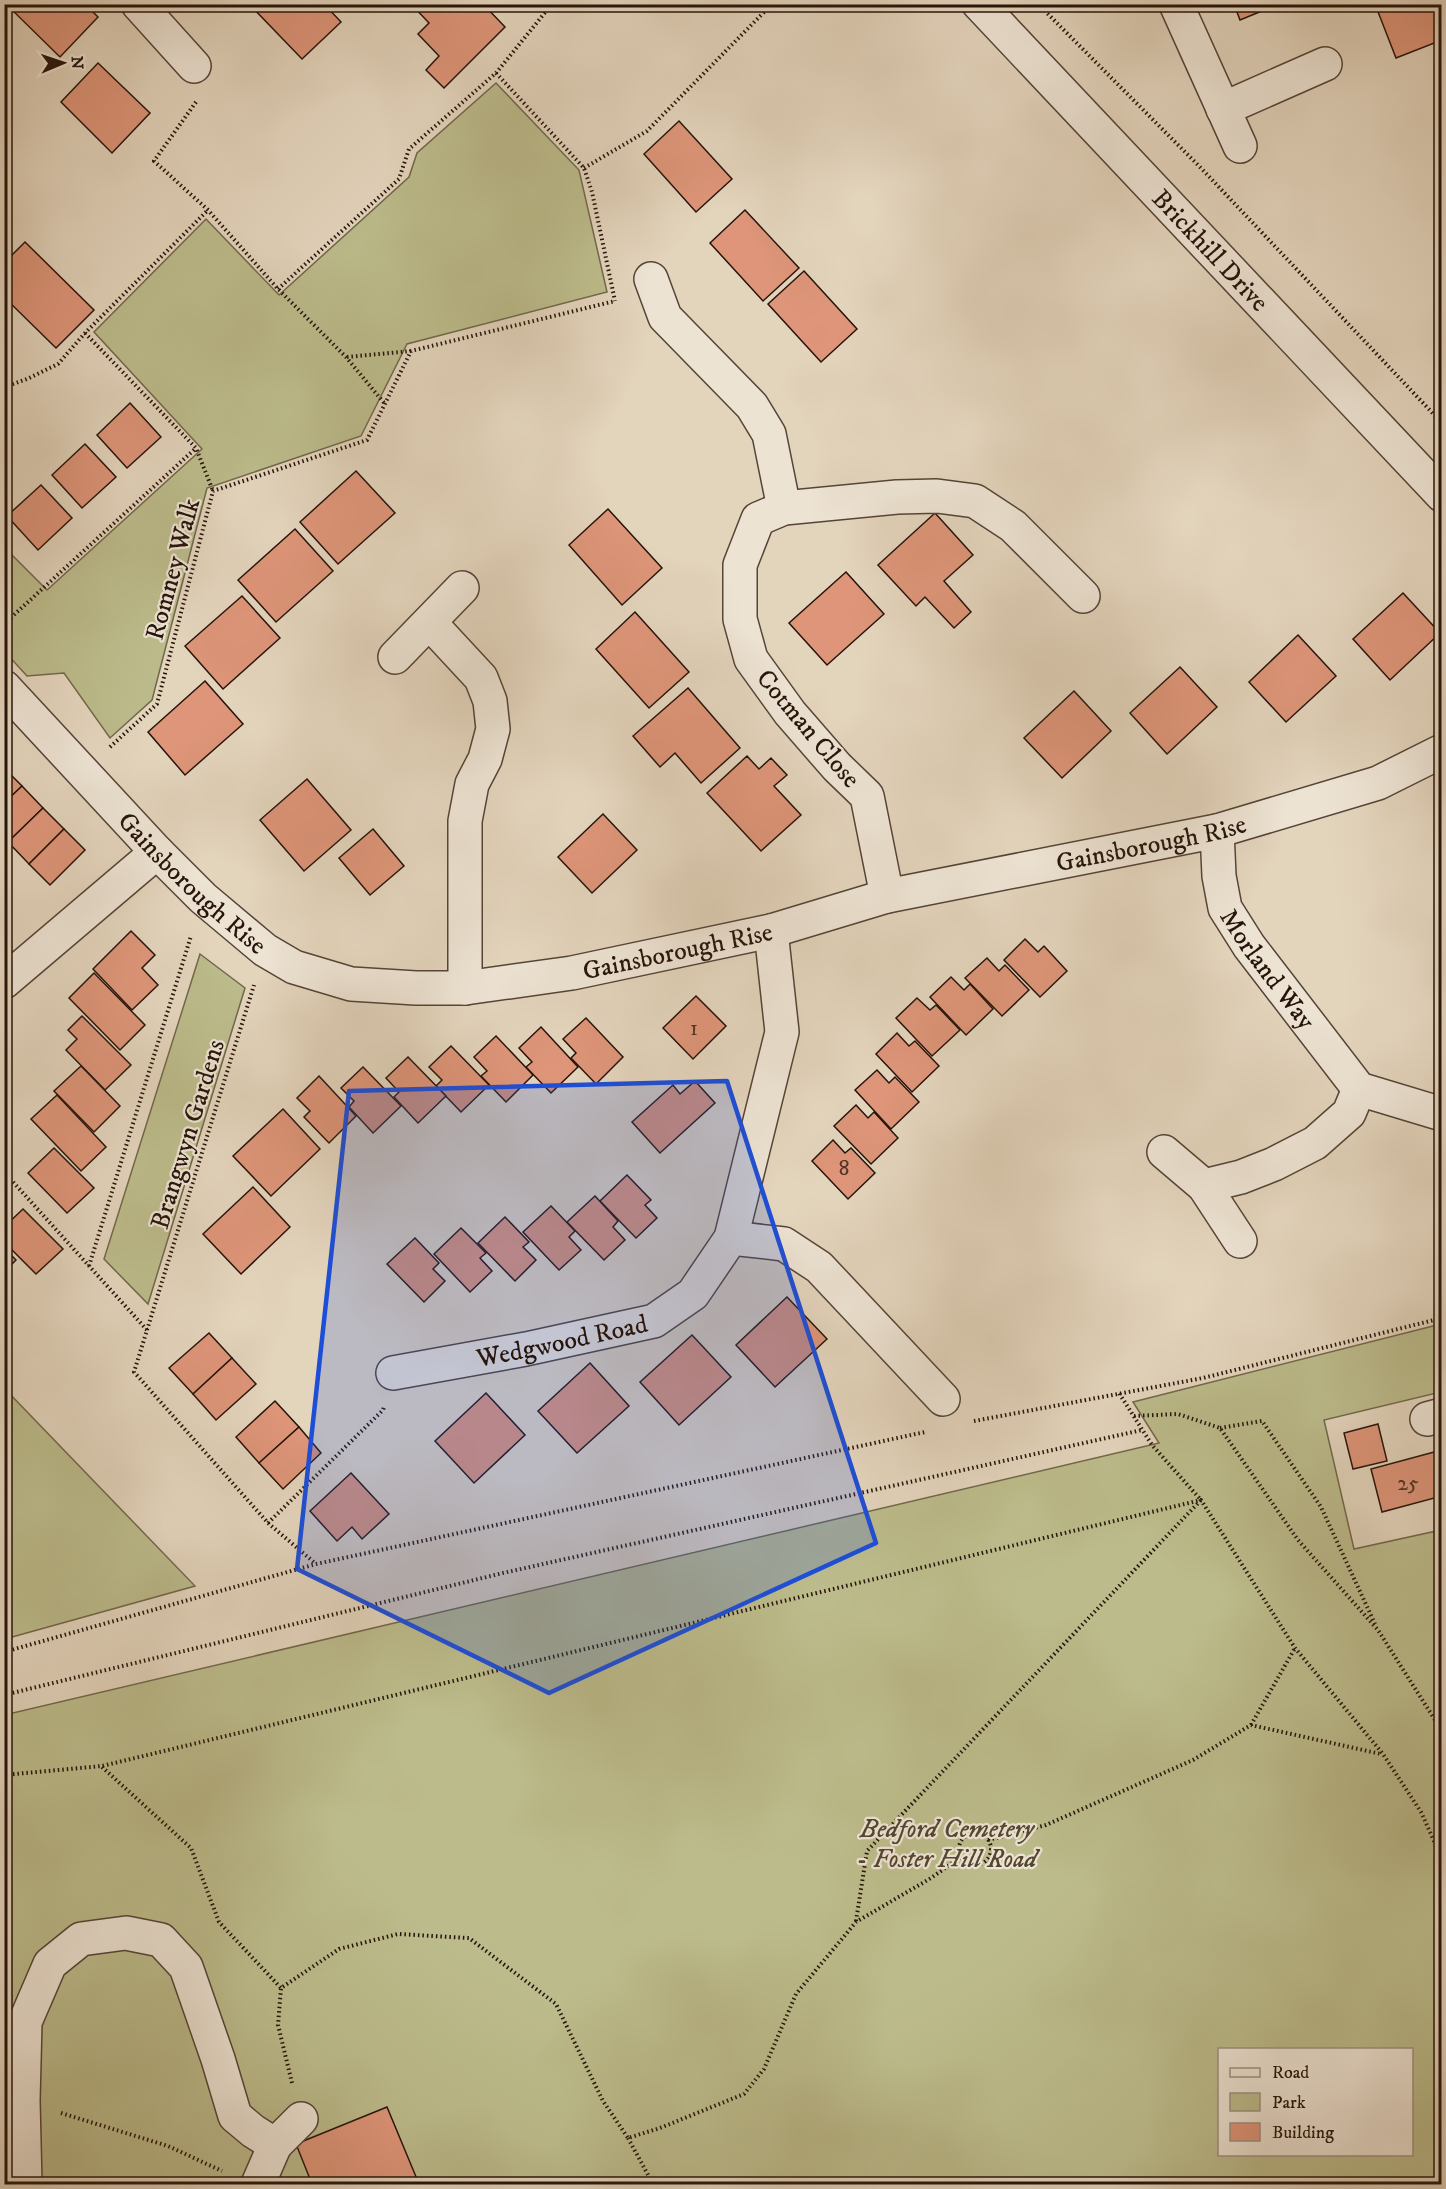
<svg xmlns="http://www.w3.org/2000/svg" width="1446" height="2189" font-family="'IM FELL DW Pica',serif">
  <rect width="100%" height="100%" fill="#e3d4bc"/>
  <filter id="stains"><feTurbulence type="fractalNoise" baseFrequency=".00333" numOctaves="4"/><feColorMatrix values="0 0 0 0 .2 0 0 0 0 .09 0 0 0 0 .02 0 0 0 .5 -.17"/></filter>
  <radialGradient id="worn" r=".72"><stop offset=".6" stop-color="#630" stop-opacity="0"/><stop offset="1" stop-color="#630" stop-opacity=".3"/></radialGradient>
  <g fill="#bcbb8b" stroke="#71684b" stroke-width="1.5" fill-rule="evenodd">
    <polygon points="496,83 579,170 607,292 407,344 361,436 207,488 152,700 110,738 64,673 27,676 5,652 5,548 47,590 202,449 94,332 206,219 279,295 409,177 417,153"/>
    <polygon points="200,954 245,988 148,1304 104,1259"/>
    <path d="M1441,1324V1392L1324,1420L1354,1549L1441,1530V2184H5L4,1715L1159,1443L1133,1402ZM1220,2050H1412V2154H1220Z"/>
    <polygon points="5,1389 195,1586 5,1639"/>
  </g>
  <g fill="#de9579" stroke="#26140b" stroke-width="1.5">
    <polygon points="11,4 85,4 98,17 60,57 9,7"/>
    <polygon points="324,4 341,22 302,59 250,5"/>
    <polygon points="411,4 483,4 505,27 444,88 426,70 439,56 418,34 429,23"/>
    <polygon points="1234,4 1279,4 1240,20"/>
    <polygon points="1375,4 1442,4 1442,40 1396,58"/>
    <polygon points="98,63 150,113 112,153 61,102"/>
    <polygon points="679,121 732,179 696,212 644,154"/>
    <polygon points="745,210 799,268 763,301 710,243"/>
    <polygon points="25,242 94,310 56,348 4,297 4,263"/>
    <polygon points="804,271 857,329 821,362 768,304"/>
    <polygon points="130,403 161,437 127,468 97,435"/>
    <polygon points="85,444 116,477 82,508 52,475"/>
    <polygon points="356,471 395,513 338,564 300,522"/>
    <polygon points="41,485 72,518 38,550 7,516"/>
    <polygon points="608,509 662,568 622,605 569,545"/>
    <polygon points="935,513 973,555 944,581 971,612 954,628 925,597 916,606 878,565"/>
    <polygon points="295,529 333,571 276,622 238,580"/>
    <polygon points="846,572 884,614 827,665 789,623"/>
    <polygon points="1403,593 1440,633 1390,680 1353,639"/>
    <polygon points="242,596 280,638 223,689 185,646"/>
    <polygon points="635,612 689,672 649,708 596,649"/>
    <polygon points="1298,635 1336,676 1286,722 1249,682"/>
    <polygon points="1180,667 1217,707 1167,754 1130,713"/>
    <polygon points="205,681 243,724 185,775 148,732"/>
    <polygon points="688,688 740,748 701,783 675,753 660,767 633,736"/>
    <polygon points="1074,691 1111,731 1062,778 1024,738"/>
    <polygon points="747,756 759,769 771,758 787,775 774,786 801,815 761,851 707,793"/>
    <polygon points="4,768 22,786 4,803"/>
    <polygon points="307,779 351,830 304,871 260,820"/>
    <polygon points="22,786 43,808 8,842 4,839 4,803"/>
    <polygon points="43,808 64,829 29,864 8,842"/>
    <polygon points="603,814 637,850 592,893 558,857"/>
    <polygon points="64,829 85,850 50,885 29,864"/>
    <polygon points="373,829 404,866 370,895 339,858"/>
    <polygon points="131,931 155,955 142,968 158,985 132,1010 93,969"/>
    <polygon points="1025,939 1038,952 1044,946 1067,971 1040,997 1004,960"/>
    <polygon points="987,958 999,971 1005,965 1029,990 1002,1016 965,978"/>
    <polygon points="94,973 145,1025 120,1050 69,998"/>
    <polygon points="951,977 964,990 970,984 993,1009 966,1035 930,997"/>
    <polygon points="696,996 726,1026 693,1059 663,1028"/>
    <polygon points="917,998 930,1010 936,1005 960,1030 932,1056 896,1018"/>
    <polygon points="82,1016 131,1065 105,1090 66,1050 77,1039 68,1030"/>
    <polygon points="586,1018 623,1057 596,1084 571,1058 576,1053 563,1039"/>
    <polygon points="541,1027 578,1067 551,1093 526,1067 532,1062 519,1048"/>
    <polygon points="897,1033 909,1046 915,1041 939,1066 912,1092 876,1054"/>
    <polygon points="496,1036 533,1075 506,1102 481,1076 487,1071 474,1057"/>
    <polygon points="451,1046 489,1085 461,1112 436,1086 442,1080 429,1067"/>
    <polygon points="408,1057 446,1096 418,1123 394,1097 399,1092 386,1078"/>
    <polygon points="81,1066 120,1106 94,1132 54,1091"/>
    <polygon points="363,1067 401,1106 373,1133 349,1107 354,1101 341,1088"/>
    <polygon points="877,1070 889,1083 895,1077 919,1102 891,1129 855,1090"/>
    <polygon points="319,1076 356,1116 329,1143 304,1117 310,1111 297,1098"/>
    <polygon points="695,1081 715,1103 660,1153 632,1122 673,1085 680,1094"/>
    <polygon points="57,1095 106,1147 81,1171 31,1119"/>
    <polygon points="856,1105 868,1118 874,1112 898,1138 871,1164 834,1126"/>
    <polygon points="283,1109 320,1149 271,1196 233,1156"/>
    <polygon points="833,1140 845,1153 851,1148 875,1173 848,1199 812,1161"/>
    <polygon points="54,1148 94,1188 67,1213 28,1173"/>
    <polygon points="627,1175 651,1200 645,1205 657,1218 636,1238 600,1201"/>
    <polygon points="253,1187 290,1227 241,1274 203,1234"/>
    <polygon points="595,1196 618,1221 613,1227 625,1240 604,1260 567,1222"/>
    <polygon points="551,1206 575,1231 569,1237 581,1250 559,1270 523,1232"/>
    <polygon points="23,1209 63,1249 36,1274 4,1242 4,1227"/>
    <polygon points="505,1217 529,1242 523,1247 536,1260 515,1281 478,1243"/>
    <polygon points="461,1228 486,1253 480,1258 492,1271 470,1292 434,1254"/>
    <polygon points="415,1238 439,1263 433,1269 445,1281 424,1302 387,1264"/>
    <polygon points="4,1248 16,1260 4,1272"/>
    <polygon points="787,1297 827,1339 775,1387 736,1345"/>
    <polygon points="209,1333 232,1358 193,1394 169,1368"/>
    <polygon points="692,1335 731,1377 679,1425 640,1382"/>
    <polygon points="232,1358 256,1384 216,1420 193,1394"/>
    <polygon points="590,1363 629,1406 577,1453 538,1411"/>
    <polygon points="486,1393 525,1435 474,1483 435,1441"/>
    <polygon points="275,1401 299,1427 259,1463 236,1437"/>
    <polygon points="1378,1424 1387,1461 1353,1469 1344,1433"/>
    <polygon points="299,1427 321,1453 283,1489 259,1463"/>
    <polygon points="1438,1451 1442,1465 1442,1496 1382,1512 1371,1469"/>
    <polygon points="351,1473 389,1514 362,1539 352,1527 337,1541 310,1511"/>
    <polygon points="387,2107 419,2184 296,2184 310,2179 296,2144"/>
  </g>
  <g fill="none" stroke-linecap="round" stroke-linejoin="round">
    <g stroke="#554437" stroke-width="36">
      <g id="minor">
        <polyline points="138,4 194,66"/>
        <path id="s1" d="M979,4L1442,495"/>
        <polyline points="1176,4 1240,146"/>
        <polyline points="1223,109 1325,64"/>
        <polyline points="651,279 665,317 752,406 769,434 784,508"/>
        <polyline points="430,623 481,678 490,701 493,729 485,759 472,784 465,821 465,988"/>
        <polyline points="395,657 462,588"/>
        <path id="s2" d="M4,687L157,852L203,898L265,950L294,967L351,984L416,988H465L572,973L771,931L887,896L1217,831L1378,783L1442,751"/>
        <path id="s3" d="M1217,831L1219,876L1225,908L1249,946L1359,1089L1442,1114"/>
        <polyline points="887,896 867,796 837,767 790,713 751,659 740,619 740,565 758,519 784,508 897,497 937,496 975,501 1013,526 1083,596"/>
        <polyline points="4,982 157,852"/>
        <polyline points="1164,1152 1204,1186 1240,1241"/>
        <polyline points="1204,1186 1241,1177 1274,1164 1315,1143 1349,1113 1359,1089"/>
        <polyline points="731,1238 784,1244 819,1267 943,1399"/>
        <path id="s4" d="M393,1373L526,1349L654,1321L693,1294L731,1238L782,1032L771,931"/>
        <polyline points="1427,1419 1442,1415"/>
        <polyline points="25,2184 23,2101 25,2022 50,1964 81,1939 126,1933 161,1940 186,1967 218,2059 235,2116 253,2131 275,2145 301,2119"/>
        <polyline points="258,2184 275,2145"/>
      </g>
    </g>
    <g stroke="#26140b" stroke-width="4" stroke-dasharray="1.5 3" stroke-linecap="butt">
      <polyline points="1038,4 1199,166 1442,423"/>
      <polyline points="496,73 584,168 592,192 615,301"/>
      <polyline points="196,102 154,161 208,210 278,289 346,357 385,404"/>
      <polyline points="584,168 647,131 772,4"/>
      <polyline points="278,289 399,179 409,149 496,73 552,4"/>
      <polyline points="85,333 196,448 213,491"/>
      <polyline points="347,357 411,351"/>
      <polyline points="4,387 27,379 58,364 85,333 208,210"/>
      <polyline points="4,624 196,448"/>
      <polyline points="110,747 157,704 213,491 367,440 411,351 615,301"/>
      <polyline points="4,1172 147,1330 134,1372 268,1523 316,1564"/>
      <polyline points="89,1266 191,936"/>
      <polyline points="147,1330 254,985"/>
      <polyline points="1134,1416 1178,1414 1220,1428 1298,1540 1378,1630 1442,1731"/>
      <polyline points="974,1421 1203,1378 1442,1318"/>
      <polyline points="1220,1428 1262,1421 1321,1507 1375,1624"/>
      <polyline points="268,1523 383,1410 384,1407"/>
      <polyline points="4,1652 316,1564 925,1432"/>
      <polyline points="4,1695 503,1573 1142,1430"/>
      <polyline points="1251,1725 1295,1648"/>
      <polyline points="102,1767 191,1848 219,1922 281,1988"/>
      <polyline points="4,1775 102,1766 1201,1500 1295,1648 1383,1754 1421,1812 1442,1859"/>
      <circle cx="975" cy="1849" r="16"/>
      <polyline points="988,1840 1046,1825 1193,1760 1251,1725 1381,1754"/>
      <polyline points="856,1921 867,1851 1201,1500 1152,1445 1119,1393"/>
      <polyline points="292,2083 278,2025 281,1988 339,1949 398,1934 469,1938 556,2004 603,2101 628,2138 660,2128 744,2094 764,2069 796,1994 856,1922 931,1878 961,1857"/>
      <polyline points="61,2113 168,2146 222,2171"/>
      <polyline points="628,2138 653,2184"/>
    </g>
    <use href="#minor" stroke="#ede3d3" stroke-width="33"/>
  </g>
  <path fill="#1d4ed8" fill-opacity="0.2" stroke="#1d4ed8" stroke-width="4.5" stroke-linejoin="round" d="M727,1081L876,1543L549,1693L297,1569L349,1091Z"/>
  <g text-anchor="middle" stroke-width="4.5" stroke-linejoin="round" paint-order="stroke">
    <g font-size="22" fill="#543426">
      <text x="694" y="1035">1</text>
      <text x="844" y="1175">8</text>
      <text x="1408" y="1490">25</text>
    </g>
    <g font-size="26" fill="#26140b" stroke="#ede3d3">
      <text dy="9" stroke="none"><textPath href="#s1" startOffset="338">Brickhill Drive</textPath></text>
      <text transform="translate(172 569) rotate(-75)" y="9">Romney Walk</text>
      <text transform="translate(809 728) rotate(50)" y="9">Cotman Close</text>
      <text dy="9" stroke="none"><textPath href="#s2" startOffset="1280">Gainsborough Rise</textPath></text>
      <text dy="9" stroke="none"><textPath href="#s2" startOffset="272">Gainsborough Rise</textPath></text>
      <text dy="9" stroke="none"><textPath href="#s2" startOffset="794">Gainsborough Rise</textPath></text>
      <text dy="9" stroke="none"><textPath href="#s3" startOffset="152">Morland Way</textPath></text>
      <text transform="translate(187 1134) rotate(-73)" y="9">Brangwyn Gardens</text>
      <text dy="9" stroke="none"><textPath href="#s4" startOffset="172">Wedgwood Road</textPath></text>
    </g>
    <g font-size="26" font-style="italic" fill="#534631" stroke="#ede3d3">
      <text x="947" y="1837">Bedford Cemetery<tspan x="947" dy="30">- Foster Hill Road</tspan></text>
    </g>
  </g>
  <rect width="1446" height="2189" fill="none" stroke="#e3d4bc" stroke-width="24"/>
  <rect x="6" y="6" width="1434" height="2177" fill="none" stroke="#26140b" stroke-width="3"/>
  <rect x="12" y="12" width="1422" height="2165" fill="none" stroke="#26140b" stroke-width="1.5"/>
  <rect x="1218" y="2048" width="195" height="108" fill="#ede3d3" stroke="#9d9083" stroke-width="1.5"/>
  <rect x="1230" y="2068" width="30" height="9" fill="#ede3d3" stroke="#9d9083" stroke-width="1.5"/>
  <text x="1272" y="2078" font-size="18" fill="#26140b">Road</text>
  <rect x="1230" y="2093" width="30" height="18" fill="#bcbb8b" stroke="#9d9083" stroke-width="1.5"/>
  <text x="1272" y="2108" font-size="18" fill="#26140b">Park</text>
  <rect x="1230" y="2123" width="30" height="18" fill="#de9579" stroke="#9d9083" stroke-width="1.5"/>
  <text x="1272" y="2138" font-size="18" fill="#26140b">Building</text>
  <g transform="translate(63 63) rotate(88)" stroke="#ede3d3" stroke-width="4.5" paint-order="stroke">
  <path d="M0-4.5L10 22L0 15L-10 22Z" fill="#26140b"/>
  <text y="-9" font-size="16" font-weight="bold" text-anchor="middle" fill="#26140b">N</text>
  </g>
  <rect width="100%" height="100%" filter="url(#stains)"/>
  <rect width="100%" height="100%" fill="url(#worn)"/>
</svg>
